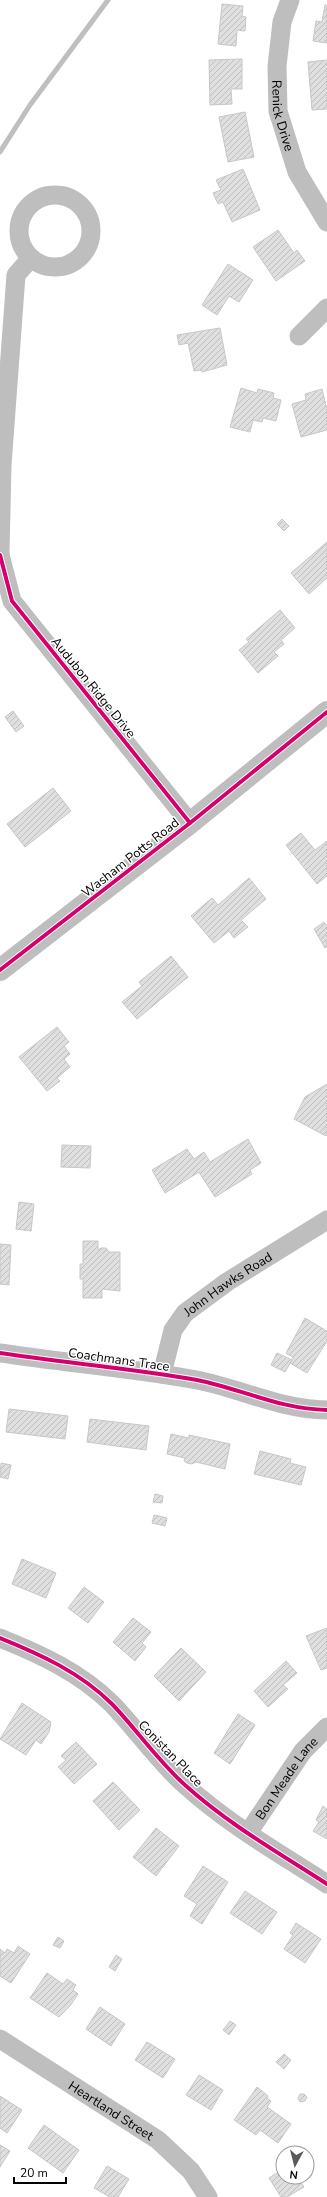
<svg xmlns="http://www.w3.org/2000/svg" width="327" height="2197" font-family="'Nunito Sans',sans-serif">
  <defs>
    <pattern id="building-hatch" width="6" height="6" patternUnits="userSpaceOnUse"><rect width="6" height="6" fill="#dfdfdf"/><path d="M-1 1l2-2M0 6l6-6M5 7l2-2" fill="none" stroke="#bebebe"/></pattern>
  </defs>
  <rect width="100%" height="100%" fill="#fff"/>
  <g fill="none" stroke-linecap="round" stroke-linejoin="round">
    <polyline stroke="#bfbfbf" stroke-width="5" points="0,152 30,105 108,0"/>
  </g>
  <g fill="url(#building-hatch)" stroke="#c7c7c7">
    <polygon points="222,4 243,6 242,16 246,17 245,31 237,30 236,46 218,44"/>
    <polygon points="325,5 327,5 327,43 313,41 316,21 322,22"/>
    <polygon points="242,59 242,89 231,89 232,104 210,105 209,60"/>
    <polygon points="327,60 327,109 312,110 308,62"/>
    <polygon points="245,112 254,157 228,162 219,117"/>
    <polygon points="243,169 260,210 232,222 223,202 218,204 213,193 221,190 216,180"/>
    <polygon points="278,230 294,253 297,250 305,261 276,281 253,247"/>
    <polygon points="228,264 253,280 239,302 229,296 217,315 202,305"/>
    <polygon points="220,328 227,365 202,372 202,370 194,371 188,343 179,345 177,335"/>
    <polygon points="241,388 257,393 258,389 274,393 273,398 281,400 276,421 263,418 262,422 253,420 250,432 230,427"/>
    <polygon points="322,389 327,409 327,430 301,437 292,404 306,400 305,394"/>
    <polygon points="282,519 289,526 284,531 277,524"/>
    <polygon points="327,542 327,578 309,594 291,573"/>
    <polygon points="280,610 295,628 281,640 284,644 274,652 278,656 258,673 239,650 249,642 246,639"/>
    <polygon points="13,711 24,726 16,732 5,717"/>
    <polygon points="53,788 71,811 25,847 7,824"/>
    <polygon points="301,833 315,850 327,841 327,876 317,884 286,845"/>
    <polygon points="249,878 266,899 241,920 248,927 234,938 229,931 214,943 191,916 212,898 218,905"/>
    <polygon points="324,922 327,927 327,947 325,948 314,929"/>
    <polygon points="171,956 188,977 137,1019 122,1002 142,986 139,982"/>
    <polygon points="57,1027 69,1042 64,1046 70,1054 64,1059 70,1067 57,1078 60,1081 47,1091 19,1057"/>
    <polygon points="327,1084 327,1134 326,1136 294,1119 305,1097"/>
    <polygon points="248,1139 261,1163 250,1170 252,1174 215,1197 199,1172 165,1193 152,1170 187,1149 194,1159 204,1152 210,1162"/>
    <polygon points="62,1145 91,1146 90,1168 61,1167"/>
    <polygon points="19,1202 34,1204 31,1231 16,1229"/>
    <polygon points="83,1241 98,1241 98,1250 101,1248 106,1248 109,1252 120,1252 120,1291 102,1289 102,1298 83,1298 83,1279 80,1279 80,1264 83,1264"/>
    <polygon points="0,1244 11,1245 9,1285 0,1284"/>
    <polygon points="305,1318 327,1331 327,1341 307,1373 290,1363 293,1357 286,1353"/>
    <polygon points="277,1353 292,1360 285,1372 271,1365"/>
    <polygon points="9,1409 68,1416 65,1439 6,1432"/>
    <polygon points="90,1419 149,1426 146,1450 87,1442"/>
    <polygon points="171,1434 189,1438 189,1435 230,1444 225,1469 196,1462 192,1464 187,1463 184,1461 185,1458 167,1454"/>
    <polygon points="260,1451 291,1459 290,1463 306,1467 301,1485 254,1474"/>
    <polygon points="1,1463 11,1465 8,1479 0,1477"/>
    <polygon points="155,1494 163,1496 162,1503 153,1502"/>
    <polygon points="154,1515 167,1518 165,1526 152,1523"/>
    <polygon points="22,1559 56,1573 46,1598 12,1584"/>
    <polygon points="84,1587 104,1602 88,1623 68,1608"/>
    <polygon points="133,1618 151,1632 142,1643 146,1647 135,1661 113,1642"/>
    <polygon points="327,1628 327,1668 321,1670 306,1636"/>
    <polygon points="181,1648 206,1672 179,1701 154,1676"/>
    <polygon points="286,1661 297,1673 283,1685 288,1689 268,1707 254,1691"/>
    <polygon points="22,1703 51,1722 49,1732 41,1744 36,1740 26,1755 0,1739"/>
    <polygon points="238,1714 255,1725 230,1764 214,1753"/>
    <polygon points="76,1742 97,1764 74,1784 58,1767 66,1760 61,1756"/>
    <polygon points="113,1782 140,1810 119,1830 93,1801"/>
    <polygon points="323,1806 327,1809 327,1839 313,1831 319,1822 316,1820"/>
    <polygon points="156,1828 179,1846 156,1876 133,1857"/>
    <polygon points="203,1866 228,1882 202,1924 190,1916 197,1904 184,1896"/>
    <polygon points="245,1891 277,1912 262,1934 230,1913"/>
    <polygon points="296,1923 321,1939 305,1963 284,1949 293,1935 290,1933"/>
    <polygon points="58,1937 64,1941 60,1948 53,1945"/>
    <polygon points="18,1946 30,1954 11,1983 0,1976 0,1949 5,1953 7,1949 14,1953"/>
    <polygon points="116,1955 122,1959 115,1971 109,1967"/>
    <polygon points="47,1973 63,1984 67,1979 76,1985 73,1990 78,1994 70,2006 59,2017 30,1998"/>
    <polygon points="100,2007 125,2024 111,2046 86,2029"/>
    <polygon points="230,2021 236,2025 229,2035 223,2030"/>
    <polygon points="147,2042 175,2059 163,2078 135,2060"/>
    <polygon points="284,2054 291,2060 284,2069 276,2062"/>
    <polygon points="199,2075 223,2090 211,2110 186,2095"/>
    <polygon points="257,2087 268,2096 267,2098 271,2101 267,2107 291,2124 278,2143 260,2130 256,2135 234,2120"/>
    <polygon points="300,2094 304,2094 307,2097 305,2101 300,2102 298,2098"/>
    <polygon points="0,2096 22,2110 7,2133 0,2128"/>
    <polygon points="44,2125 79,2150 63,2173 28,2148"/>
    <polygon points="0,2145 10,2151 0,2167"/>
    <polygon points="107,2166 129,2179 118,2197 110,2197 94,2188"/>
    <polygon points="283,2169 283,2177 298,2177 304,2187 287,2197 281,2197 269,2178"/>
  </g>
  <g fill="none" stroke-linecap="round" stroke-linejoin="round">
    <g stroke="#bebebe" stroke-width="19">
      <path id="s1" d="M290,0L282,22L277,66L278,111L297,172L327,222"/>
      <circle cx="55" cy="231" r="36"/>
      <polyline points="299,336 327,308"/>
      <polyline points="0,553 2,465 16,275 31,258"/>
      <polyline points="0,555 12,601 190,823"/>
      <path d="M0,1353C65,1363 131,1368 197,1380C242,1389 279,1409 327,1410"/>
      <path id="s2" d="M162,1374L173,1330L185,1313L227,1282L327,1220"/>
      <path d="M0,1638C40,1654 81,1673 112,1704C137,1730 158,1761 185,1785C228,1824 279,1853 327,1884"/>
      <path id="s3" d="M248,1833L303,1751L327,1727"/>
      <path id="s4" d="M0,2039L158,2140L191,2171L208,2197"/>
    </g>
    <polyline stroke="#bebebe" stroke-width="22" points="0,970 190,823 327,712"/>
    <g stroke="#fff" stroke-width="6">
      <g id="cycleway">
        <polyline points="0,555 12,601 190,823"/>
        <polyline points="0,970 190,823 327,712"/>
        <path d="M0,1353C65,1363 131,1368 197,1380C242,1389 279,1409 327,1410"/>
        <path d="M0,1638C40,1654 81,1673 112,1704C137,1730 158,1761 185,1785C228,1824 279,1853 327,1884"/>
      </g>
    </g>
    <use href="#cycleway" stroke="#d6006c" stroke-width="4"/>
  </g>
  <g text-anchor="middle" stroke-width="3" stroke-linejoin="round" paint-order="stroke">
    <g font-size="13" fill="#000" stroke="#fff">
      <text dy="5" stroke="none"><textPath href="#s1" startOffset="118">Renick Drive</textPath></text>
      <text transform="translate(94 687) rotate(51)" y="5">Audubon Ridge Drive</text>
      <text transform="translate(130 857) rotate(-38)" y="5">Washam Potts Road</text>
      <text dy="5" stroke="none"><textPath href="#s2" startOffset="118">John Hawks Road</textPath></text>
      <text transform="translate(119 1359) rotate(8)" y="5">Coachmans Trace</text>
      <text transform="translate(171 1753) rotate(46)" y="5">Conistan Place</text>
      <text dy="5" stroke="none"><textPath href="#s3" startOffset="67">Bon Meade Lane</textPath></text>
      <text dy="5" stroke="none"><textPath href="#s4" startOffset="132">Heartland Street</textPath></text>
    </g>
  </g>
  <g transform="translate(295 2165) rotate(187)"><circle r="19" fill="#ffffff" stroke="#999999"/>
  <path d="M0-3L7 15L0 10L-7 15Z" fill="#595959"/>
  <text y="-6" font-size="11" font-weight="bold" text-anchor="middle" fill="#000000">N</text>
  </g>
  <path d="M14 2177v6h52v-6" fill="none" stroke="#000000" stroke-width="2"/>
  <text x="20" y="2177" font-size="12" fill="#000000" stroke="#ffffff" stroke-width="3" paint-order="stroke">20 m</text>
</svg>
